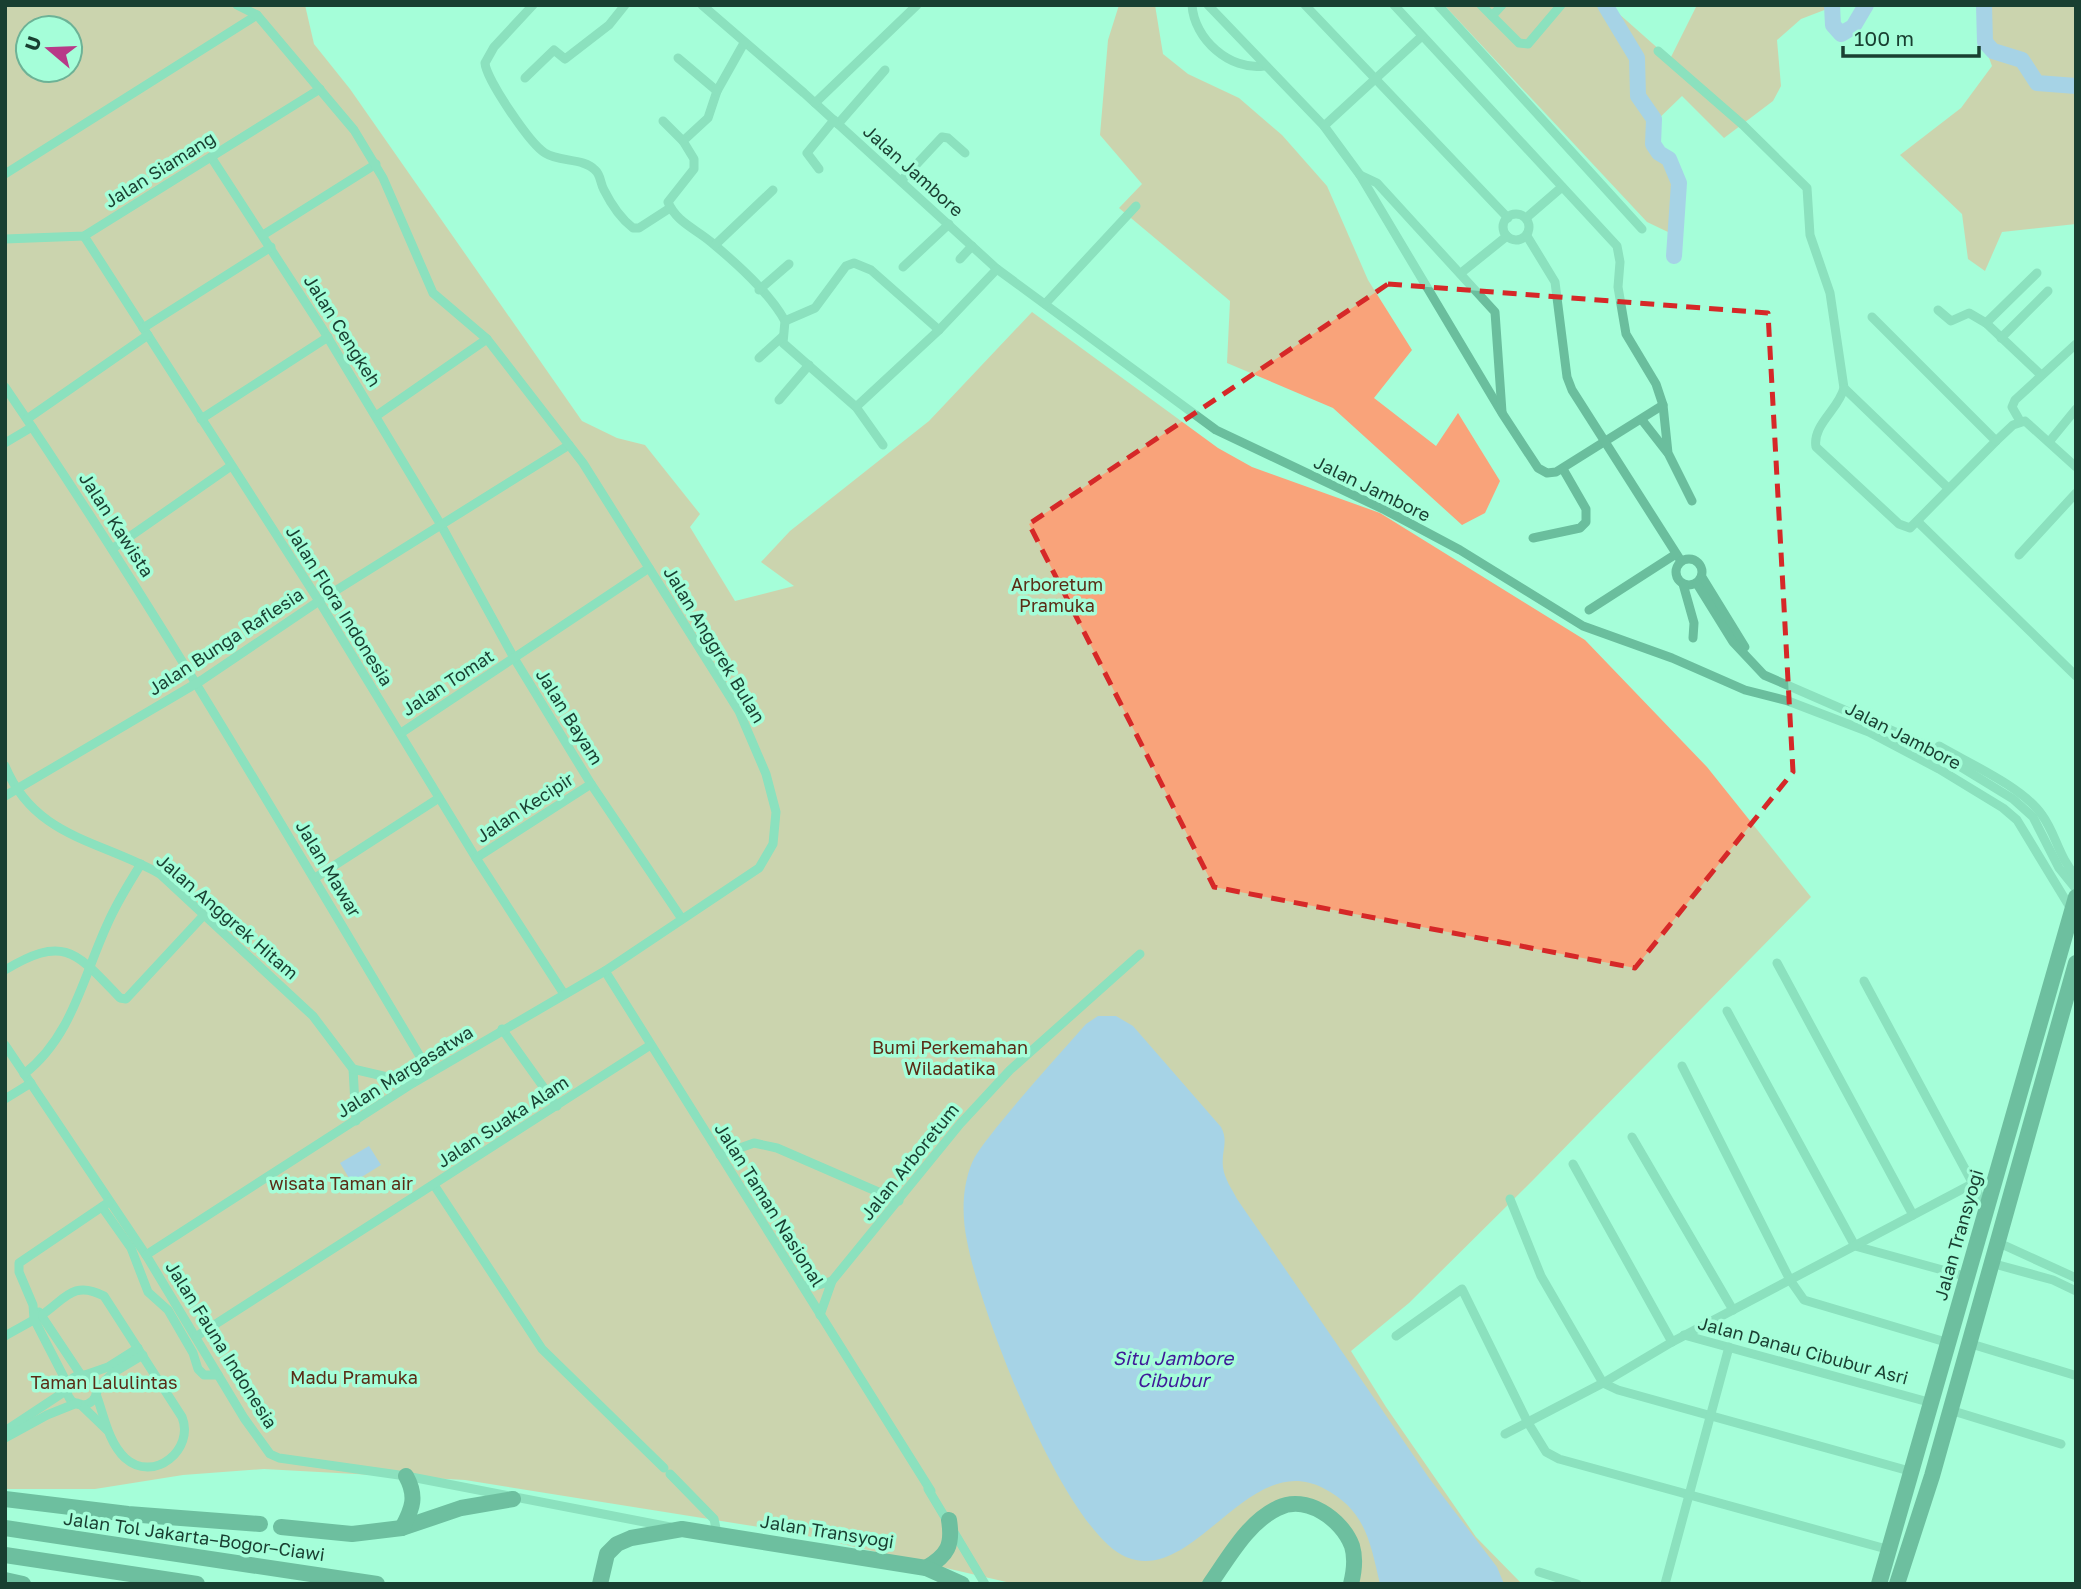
<svg xmlns="http://www.w3.org/2000/svg" width="2081" height="1589" font-family="'Golos Text',sans-serif">
  <rect width="100%" height="100%" fill="#a5fed9"/>
  <g fill="#f9a37a" fill-rule="evenodd">
    <path d="M5,5H305L314,44L350,89L582,421L617,438L645,445L700,514L690,527L735,601L794,586L761,562L790,531L929,421L1032,312L1218,448L1252,467L1380,513L1585,640L1707,767L1811,897L1534,1179L1409,1303L1351,1351L1386,1407L1476,1537L1522,1584H1353L1357,1566L1333,1515L1272,1503L1232,1539L1203,1584H1015L790,1532L465,1480L264,1469L183,1475L95,1489H5ZM28,28H70V70H28Z"/>
    <polygon points="1119,5 1155,5 1163,54 1188,74 1239,98 1282,135 1327,186 1368,280 1412,350 1374,398 1436,446 1458,413 1500,481 1485,513 1462,525 1333,408 1227,363 1230,301 1119,208 1142,184 1100,135 1108,40"/>
    <polygon points="1444,5 1609,5 1670,59 1697,5 1827,5 1827,9 1801,19 1777,40 1781,86 1773,101 1724,138 1682,96 1650,127 1678,193 1668,232 1647,222"/>
    <polygon points="1980,5 2076,5 2076,224 2002,232 1985,271 1968,259 1962,214 1900,155 1961,108 1992,66 1977,25"/>
  </g>
  <g fill="#a6a0f6">
    <path d="M1098,1016H1116L1133,1026L1221,1127C1229,1142 1221,1151 1223,1167C1224,1178 1232,1189 1237,1199L1429,1478L1497,1567L1504,1584H1380C1370,1542 1366,1510 1323,1488C1248,1449 1194,1586 1126,1557C1063,1530 979,1308 967,1241C962,1217 962,1191 970,1168C975,1153 987,1140 996,1128C1025,1092 1056,1058 1086,1024Z"/>
    <polygon points="369,1146 381,1165 352,1183 340,1163"/>
  </g>
  <g fill="none" stroke-linecap="round" stroke-linejoin="round">
    <g stroke="#a6a0f6" stroke-width="16">
      <polyline points="1605,5 1637,58 1638,96 1654,119 1653,144 1659,153 1669,159 1679,183 1674,256"/>
      <polyline points="1832,5 1833,25 1841,34 1853,27 1866,5"/>
      <polyline points="1984,5 1985,42 1993,51 2022,60 2037,83 2076,86"/>
    </g>
    <g stroke="#6abe9d" stroke-width="9">
      <path d="M533,5L494,47L485,63C486,79 530,144 545,153C559,162 584,158 595,170C601,175 600,183 604,190C611,204 620,218 633,228H639L670,208"/>
      <polyline points="702,5 804,93 997,269 1216,430 1385,510 1460,550 1583,626 1672,658 1745,690 1788,701 1869,732 1939,769 2003,808 2017,820 2071,909"/>
      <path d="M1192,5C1194,39 1230,71 1264,66"/>
      <polyline points="1208,5 1324,126 1360,175 1502,413 1538,468 1547,473 1556,472 1663,405"/>
      <polyline points="1305,5 1508,218"/>
      <polyline points="1394,5 1617,246 1620,262 1618,287 1626,334 1656,384 1663,405 1668,453 1692,501"/>
      <polyline points="1438,5 1642,229"/>
      <polyline points="1481,5 1519,43 1528,44 1561,5"/>
      <polyline points="1492,16 1502,5"/>
      <path d="M744,43L717,91L708,118L683,141L694,159V169L668,202C676,222 696,229 711,242C736,263 769,292 785,321L783,343L856,407L883,445"/>
      <path d="M1658,51L1743,125L1807,188L1810,235L1830,293L1844,388C1839,409 1812,425 1816,447L1899,524L1910,528L1996,441L1872,317"/>
      <polyline points="678,58 717,91"/>
      <polyline points="525,78 554,50 565,59 609,25 625,5"/>
      <polyline points="815,103 917,5"/>
      <polyline points="663,121 683,141"/>
      <polyline points="838,124 885,70"/>
      <polyline points="1324,126 1422,36"/>
      <polyline points="211,157 322,328 441,525 514,658 591,784 682,919"/>
      <polyline points="819,169 807,153 834,120"/>
      <polyline points="5,174 257,15"/>
      <polyline points="1360,175 1377,183 1495,312 1502,412"/>
      <polyline points="901,181 942,137 948,138 965,153"/>
      <circle cx="1516" cy="227" r="13"/>
      <polyline points="1526,218 1562,187"/>
      <polyline points="263,235 376,164"/>
      <polyline points="84,236 319,601 476,858 564,994"/>
      <polyline points="1527,236 1555,282 1567,377 1572,390 1681,561"/>
      <polyline points="5,239 84,236 320,89"/>
      <polyline points="715,245 773,190"/>
      <polyline points="960,259 972,246"/>
      <polyline points="903,267 949,224"/>
      <polyline points="1461,273 1507,236"/>
      <polyline points="2037,273 1986,323 2040,374"/>
      <polyline points="759,290 789,264"/>
      <polyline points="1045,304 1136,206"/>
      <polyline points="1938,310 1951,321 1969,313 1986,323"/>
      <polyline points="785,321 815,308 846,266 854,263 871,270 939,330"/>
      <polyline points="143,328 271,247"/>
      <polyline points="2001,338 2048,291"/>
      <polyline points="759,358 782,337"/>
      <path d="M5,387C157,610 292,843 430,1073"/>
      <polyline points="1844,388 1948,488"/>
      <polyline points="779,400 809,365"/>
      <polyline points="856,407 939,330 997,269"/>
      <polyline points="376,416 487,339"/>
      <polyline points="27,419 148,335"/>
      <polyline points="201,419 328,337"/>
      <polyline points="1642,420 1667,452"/>
      <polyline points="2020,421 2012,407 2015,400 2076,344"/>
      <polyline points="1996,441 2013,425 2025,421 2076,467"/>
      <polyline points="2049,442 2076,409"/>
      <polyline points="5,443 32,427"/>
      <polyline points="1918,522 2076,676"/>
      <polyline points="1533,538 1580,528 1586,522 1586,509 1563,469"/>
      <polyline points="112,549 231,466"/>
      <polyline points="2019,555 2076,493"/>
      <circle cx="1689" cy="572" r="13"/>
      <polyline points="1702,577 1745,647"/>
      <polyline points="1683,584 1694,623 1693,638"/>
      <polyline points="1697,584 1733,642 1764,675 1925,745 2013,799 2033,817 2059,868 2076,889"/>
      <polyline points="1589,610 1676,554"/>
      <polyline points="401,733 649,568"/>
      <path d="M1939,746C1968,763 2023,787 2042,815C2056,834 2059,858 2076,876"/>
      <path d="M5,766C35,838 100,840 160,874L313,1016L353,1069L356,1121"/>
      <polyline points="5,796 202,680 319,601 569,445"/>
      <polyline points="476,858 591,784"/>
      <polyline points="315,878 439,798"/>
      <polyline points="1777,963 1913,1215"/>
      <path d="M5,970C65,934 76,952 120,998L126,999L203,916"/>
      <polyline points="605,971 931,1491"/>
      <polyline points="1864,981 1986,1208"/>
      <polyline points="1727,1011 1855,1246 1968,1277"/>
      <polyline points="502,1029 557,1106"/>
      <polyline points="5,1045 146,1255 244,1418 270,1454 279,1458 406,1476 670,1527"/>
      <polyline points="1682,1066 1790,1280 1804,1300 1949,1343"/>
      <polyline points="353,1069 413,1083"/>
      <path d="M24,1074C72,1037 83,977 107,925C116,904 129,883 141,864"/>
      <polyline points="5,1099 31,1083"/>
      <polyline points="1632,1137 1733,1310"/>
      <polyline points="720,1155 754,1143 777,1148 899,1201"/>
      <polyline points="1573,1164 1672,1342"/>
      <polyline points="434,1185 542,1349 664,1468"/>
      <polyline points="1510,1199 1541,1276 1603,1383 1618,1390 1913,1472"/>
      <polyline points="102,1207 131,1248 148,1292 168,1310 193,1353 198,1369 204,1375 218,1375"/>
      <polyline points="1997,1242 2076,1278"/>
      <polyline points="146,1255 413,1083 605,971 750,874 759,868 773,844 776,812 766,774 739,711 583,463 487,339 433,293 383,178 354,130 257,15 237,5"/>
      <polyline points="1991,1263 2053,1280 2076,1291"/>
      <polyline points="802,1285 815,1286 832,1281"/>
      <polyline points="39,1312 81,1375"/>
      <polyline points="820,1315 832,1281 960,1124 1010,1070 1140,954"/>
      <polyline points="1684,1335 1932,1403"/>
      <path d="M5,1336C17,1329 29,1323 40,1316C64,1301 72,1279 104,1296L182,1417C195,1449 154,1484 125,1458C108,1442 104,1415 96,1394"/>
      <polyline points="197,1336 649,1046"/>
      <polyline points="1396,1336 1462,1289 1527,1421 1546,1452 1559,1459 1890,1550"/>
      <polyline points="1968,1343 2074,1375"/>
      <polyline points="85,1375 108,1367 138,1348"/>
      <circle cx="82" cy="1390" r="15"/>
      <polyline points="68,1385 34,1319 33,1305 19,1272 19,1263 109,1202"/>
      <polyline points="96,1389 113,1373 143,1355"/>
      <polyline points="80,1404 107,1430"/>
      <polyline points="1950,1410 2061,1444"/>
      <polyline points="5,1431 67,1390"/>
      <polyline points="1505,1434 1603,1383 1672,1342 1972,1184"/>
      <polyline points="5,1438 47,1415 77,1403"/>
      <polyline points="670,1474 714,1519 717,1533"/>
      <polyline points="928,1489 985,1584"/>
      <polyline points="1539,1572 1577,1584"/>
      <polyline points="1665,1584 1729,1347"/>
    </g>
    <g stroke="#287459" stroke-width="16">
      <polyline points="5,1499 128,1514 260,1524"/>
      <polyline points="281,1527 352,1534 402,1528 461,1508 513,1499"/>
      <polyline points="5,1528 377,1584"/>
      <path d="M402,1528C413,1508 417,1496 406,1476"/>
      <polyline points="5,1555 197,1584"/>
      <path d="M926,1568C948,1555 953,1545 949,1520"/>
      <polyline points="5,1580 23,1584"/>
      <polyline points="600,1584 607,1554 617,1544 631,1538 682,1529 926,1568 962,1584"/>
      <path d="M1210,1584C1229,1557 1248,1522 1278,1508C1306,1494 1342,1519 1352,1546C1356,1559 1354,1572 1351,1584"/>
      <polyline points="1879,1584 2076,897"/>
      <polyline points="1897,1584 1932,1476 2076,963"/>
    </g>
  </g>
  <path d="M0 0H2081V1589H0ZM1388,284L1768,313L1793,772L1635,968L1214,887L1029,524Z" fill="#a5fed9" fill-opacity=".55" fill-rule="evenodd"/>
  <path fill="none" stroke="#d62828" stroke-width="5" stroke-dasharray="14 9" stroke-linejoin="round" d="M1388,284L1768,313L1793,772L1635,968L1214,887L1029,524Z"/>
  <g text-anchor="middle" stroke-width="7" stroke-linejoin="round" paint-order="stroke">
    <g font-size="18" fill="#193f31" stroke="#a5fed9">
      <text transform="translate(160 170) rotate(-32)" y="6">Jalan Siamang</text>
      <text transform="translate(913 171) rotate(42)" y="6">Jalan Jambore</text>
      <text transform="translate(342 331) rotate(58)" y="6">Jalan Cengkeh</text>
      <text transform="translate(1372 489) rotate(26)" y="6">Jalan Jambore</text>
      <text transform="translate(116 525) rotate(57)" y="6">Jalan Kawista</text>
      <text transform="translate(339 606) rotate(58)" y="6">Jalan Flora Indonesia</text>
      <text transform="translate(226 642) rotate(-33)" y="6">Jalan Bunga Raflesia</text>
      <text transform="translate(714 645) rotate(59)" y="6">Jalan Anggrek Bulan</text>
      <text transform="translate(448 683) rotate(-33)" y="6">Jalan Tomat</text>
      <text transform="translate(569 717) rotate(58)" y="6">Jalan Bayam</text>
      <text transform="translate(1903 736) rotate(27)" y="6">Jalan Jambore</text>
      <text transform="translate(525 808) rotate(-33)" y="6">Jalan Kecipir</text>
      <text transform="translate(328 869) rotate(59)" y="6">Jalan Mawar</text>
      <text transform="translate(227 917) rotate(41)" y="6">Jalan Anggrek Hitam</text>
      <text transform="translate(405 1072) rotate(-32)" y="6">Jalan Margasatwa</text>
      <text transform="translate(503 1122) rotate(-33)" y="6">Jalan Suaka Alam</text>
      <text transform="translate(910 1162) rotate(-51)" y="6">Jalan Arboretum</text>
      <text transform="translate(769 1205) rotate(58)" y="6">Jalan Taman Nasional</text>
      <text transform="translate(1959 1235) rotate(-74)" y="6">Jalan Transyogi</text>
      <text transform="translate(221 1345) rotate(58)" y="6">Jalan Fauna Indonesia</text>
      <text transform="translate(1803 1351) rotate(15)" y="6">Jalan Danau Cibubur Asri</text>
      <text transform="translate(827 1532) rotate(9)" y="6">Jalan Transyogi</text>
      <text transform="translate(194 1537) rotate(8)" y="6">Jalan Tol Jakarta–Bogor–Ciawi</text>
    </g>
    <g font-size="18" fill="#5a2d16" stroke="#a5fed9">
      <text x="1057" y="591">Arboretum<tspan x="1057" dy="21">Pramuka</tspan></text>
      <text x="950" y="1054">Bumi Perkemahan<tspan x="950" dy="21">Wiladatika</tspan></text>
      <text x="341" y="1190">wisata Taman air</text>
      <text x="354" y="1384">Madu Pramuka</text>
      <text x="104" y="1389">Taman Lalulintas</text>
    </g>
    <g font-size="19" font-style="italic" fill="#3f1a98" stroke="#a5fed9">
      <text x="1173" y="1365">Situ Jambore<tspan x="1173" dy="22">Cibubur</tspan></text>
    </g>
  </g>
  <rect width="2081" height="1589" fill="none" stroke="#193f31" stroke-width="14"/>
  <g transform="translate(49 49) rotate(289)"><circle r="33" fill="#a5fed9" stroke="#6db296" stroke-width="2"/>
  <path d="M0-5L12 26L0 18L-12 26Z" fill="#b83a88"/>
  <text y="-10" font-size="19" font-weight="bold" text-anchor="middle" fill="#193f31">U</text>
  </g>
  <path d="M1843 46v10h136v-10" fill="none" stroke="#193f31" stroke-width="3.5"/>
  <text x="1854" y="46" font-size="21" fill="#193f31" stroke="#a5fed9" stroke-width="5" paint-order="stroke">100 m</text>
</svg>
